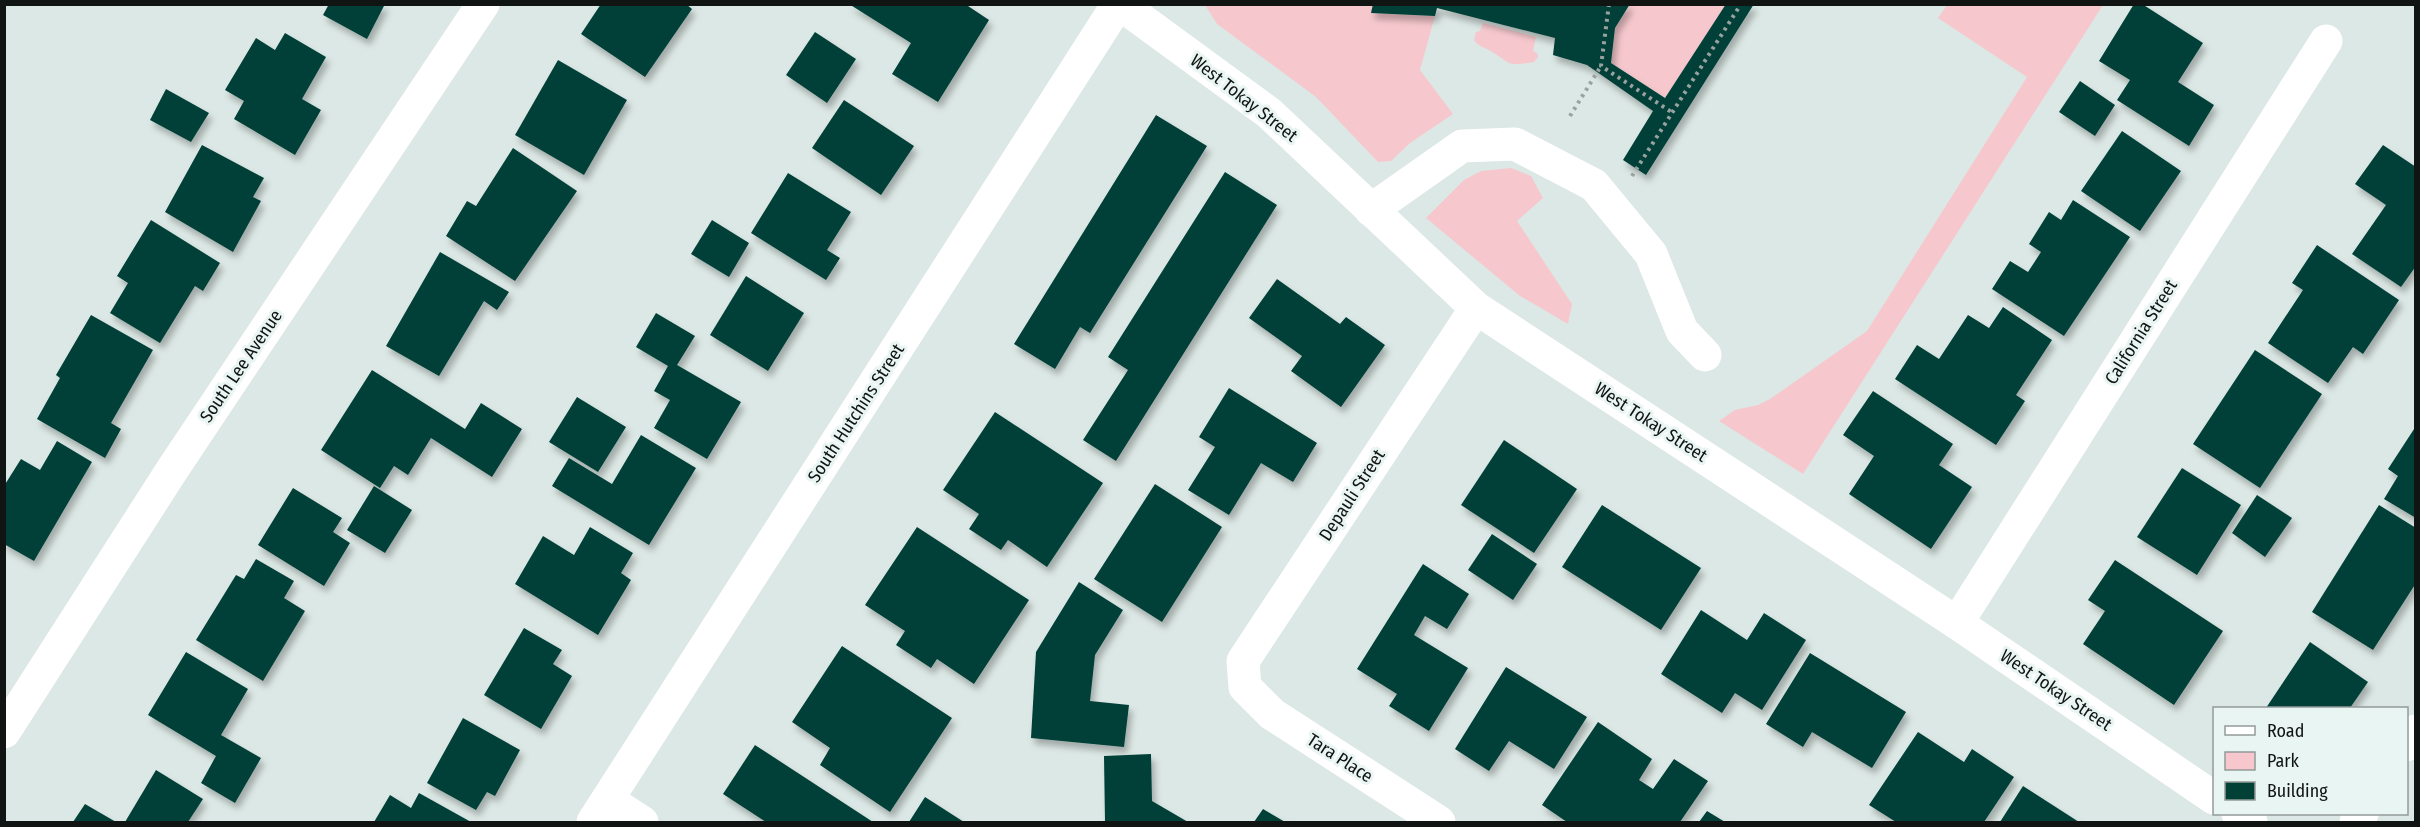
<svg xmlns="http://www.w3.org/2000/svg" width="2420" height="827" font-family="'Fira Sans Condensed',sans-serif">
  <defs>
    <filter id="shadow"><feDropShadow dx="3.5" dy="6" stdDeviation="3" flood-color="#0004"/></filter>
  </defs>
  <rect width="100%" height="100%" fill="#dce8e5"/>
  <g fill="#f6c8cd">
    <polygon points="1205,5 1373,5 1372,13 1435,16 1420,70 1453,114 1410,143 1391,161 1378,162 1316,97 1217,24"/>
    <polygon points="1630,5 1726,5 1665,98 1611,63 1615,28"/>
    <polygon points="1947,5 2103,5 1803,474 1719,421 1735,410 1758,405 1770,399 1867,331 2027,77 1938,18"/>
    <path d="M1483,23L1536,37L1533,51L1537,53L1538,57L1534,62C1504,67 1512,63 1489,50C1483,47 1478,46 1474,40L1476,32L1480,31Z"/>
    <polygon points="1511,168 1531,176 1543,198 1517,221 1572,304 1568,324 1520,296 1426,218 1464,180 1481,171"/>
  </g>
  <g fill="#004037" filter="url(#shadow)">
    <polygon points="329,4 385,4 367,39 323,15"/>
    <polygon points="601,4 686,4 692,9 645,77 581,34"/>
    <polygon points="849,4 965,4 989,20 938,102 892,74 911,43"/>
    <polygon points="1373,4 1630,4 1615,28 1611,63 1665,98 1726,4 1754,4 1646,175 1623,160 1653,111 1587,65 1553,55 1555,38 1437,8 1435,16 1371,13"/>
    <polygon points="2134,4 2142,4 2203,43 2178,82 2214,105 2189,146 2117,100 2130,80 2099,61"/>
    <polygon points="815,32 856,59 827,103 786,75"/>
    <polygon points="285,33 326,57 302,99 321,110 295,155 234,119 244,101 225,90 256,38 275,50"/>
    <polygon points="558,60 627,100 584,175 515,135"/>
    <polygon points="2080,81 2115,105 2095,136 2059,112"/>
    <polygon points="166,89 209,113 191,142 150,120"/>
    <polygon points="844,100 914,146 881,195 812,148"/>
    <polygon points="1156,115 1207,146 1090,333 1080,327 1055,369 1014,344"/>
    <polygon points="2122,131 2181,171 2140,231 2081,191"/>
    <polygon points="202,145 264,178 253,197 261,201 233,252 165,212"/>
    <polygon points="2383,145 2416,167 2416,266 2401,287 2352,254 2386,205 2355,184"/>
    <polygon points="513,148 577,191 515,281 446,236 467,201 476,206"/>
    <polygon points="1225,172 1277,205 1116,461 1083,440 1128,370 1108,357"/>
    <polygon points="788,173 851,212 827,250 840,258 826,280 751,233"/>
    <polygon points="2073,200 2130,237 2064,336 1992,289 2010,261 2028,272 2041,252 2029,244 2049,212 2061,220"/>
    <polygon points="151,220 220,263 203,291 195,286 160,343 110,313 128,283 117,276"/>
    <polygon points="712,220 749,243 729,277 691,254"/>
    <polygon points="2317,245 2399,300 2363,354 2353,347 2328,383 2268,343 2303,290 2292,283"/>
    <polygon points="440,252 509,292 497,310 484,301 439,376 386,346"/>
    <polygon points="746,276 804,313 768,371 710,335"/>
    <polygon points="1277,279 1340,324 1346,317 1385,345 1341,407 1291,371 1302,356 1249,318"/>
    <polygon points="2003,307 2052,340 2016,395 2025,401 1996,445 1895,379 1917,345 1939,359 1968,315 1989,328"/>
    <polygon points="656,313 695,336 677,365 741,402 707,459 654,428 670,400 654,391 668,366 636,347"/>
    <polygon points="91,315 153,350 111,423 121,429 105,458 37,419 60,378 56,375"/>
    <polygon points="2255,350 2322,394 2260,488 2193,444"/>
    <polygon points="372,370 465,429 481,403 522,429 492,477 431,438 408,475 394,466 380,488 321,450"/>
    <polygon points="1229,388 1317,443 1293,482 1261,463 1229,515 1188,490 1215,447 1199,437"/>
    <polygon points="1873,391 1953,444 1939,465 1972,487 1931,549 1849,494 1874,456 1843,435"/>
    <polygon points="577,397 626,427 598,472 549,442"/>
    <polygon points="995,412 1103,483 1047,567 1008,540 1001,550 969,529 979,514 943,490"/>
    <polygon points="2416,426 2416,518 2384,499 2398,476 2388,469"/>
    <polygon points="641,435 696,468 649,545 552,486 569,458 612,484"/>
    <polygon points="1504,440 1577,489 1534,553 1461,505"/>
    <polygon points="57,441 92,462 34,561 4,544 4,486 21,459 40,470"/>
    <polygon points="2182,468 2241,505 2197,575 2137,537"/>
    <polygon points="1155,484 1222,527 1162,622 1094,579"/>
    <polygon points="374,486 412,510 385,553 347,530"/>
    <polygon points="293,488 342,518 333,532 350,543 324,586 258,545"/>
    <polygon points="2257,495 2292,518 2265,557 2232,533"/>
    <polygon points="1602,505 1701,568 1661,630 1562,567"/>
    <polygon points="2379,505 2416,528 2416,583 2373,650 2312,612"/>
    <polygon points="590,527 633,553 621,573 631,580 598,635 515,584 543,536 574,555"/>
    <polygon points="917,527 1029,600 974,684 937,659 931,668 896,645 905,631 865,605"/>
    <polygon points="1492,534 1537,564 1513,600 1468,570"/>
    <polygon points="256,559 294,581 284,598 305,611 263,681 196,640 236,575 244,579"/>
    <polygon points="2115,560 2223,631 2174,705 2083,644 2105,611 2088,600"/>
    <polygon points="1423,564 1469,594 1447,629 1425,616 1414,635 1468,668 1429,731 1389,706 1397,694 1357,669"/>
    <polygon points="1079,582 1123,610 1095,655 1090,701 1129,705 1124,747 1031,738 1036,652"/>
    <polygon points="1701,610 1747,640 1764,613 1806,640 1762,710 1735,693 1722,713 1661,674"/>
    <polygon points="524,628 562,650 553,664 572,676 541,729 484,695"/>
    <polygon points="2310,642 2368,682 2350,708 2266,708"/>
    <polygon points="842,646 952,718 890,812 820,765 830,748 792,722"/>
    <polygon points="186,652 248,689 221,735 261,758 235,803 201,783 216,756 148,715"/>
    <polygon points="1810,653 1906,712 1872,768 1812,732 1803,747 1766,724"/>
    <polygon points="1506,667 1587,717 1554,769 1509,741 1489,771 1455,749"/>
    <polygon points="463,718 520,750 495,796 487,792 476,810 427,783"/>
    <polygon points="1598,722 1652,759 1639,780 1653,789 1674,759 1708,781 1680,822 1567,822 1542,805"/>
    <polygon points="1918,732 1964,762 1972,749 2014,777 1984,822 1896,822 1869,805"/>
    <polygon points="755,745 873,822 766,822 723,794"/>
    <polygon points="1151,754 1152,801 1188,822 1105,822 1104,756"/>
    <polygon points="156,770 203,799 188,822 125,822"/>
    <polygon points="2023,786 2079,822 2000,822"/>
    <polygon points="419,793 471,822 374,822 390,795 411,808"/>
    <polygon points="925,797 964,822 909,822"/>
    <polygon points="85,804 116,822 73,822"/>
    <polygon points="1263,809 1285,822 1254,822"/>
    <polygon points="1707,811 1725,822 1699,822"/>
  </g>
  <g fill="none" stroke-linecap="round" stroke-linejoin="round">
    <g stroke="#99a2a0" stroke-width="4" stroke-dasharray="3 4.5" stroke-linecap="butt">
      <polyline points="1609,4 1601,66 1673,113"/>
      <polyline points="1570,116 1601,66"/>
      <polyline points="1632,176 1741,4"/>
    </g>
    <g stroke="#fff" stroke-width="33">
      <polyline points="1120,4 1269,113 1476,308 1957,623 2214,798"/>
      <polyline points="1371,210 1462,146 1515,144 1594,185 1651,254 1682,331 1705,355"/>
      <polyline points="1957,623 2326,41"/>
      <polyline points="4,732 172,470 483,4"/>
      <polyline points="2406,745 2416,731"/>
      <polyline points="608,800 642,822"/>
      <polyline points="2238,814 2251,822"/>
      <polyline points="1439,822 1272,714 1245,687 1243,661 1476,308"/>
      <polyline points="2356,822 2362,814"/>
    </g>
    <polyline stroke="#fff" stroke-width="33" points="593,822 1118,4"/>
  </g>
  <g text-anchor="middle" stroke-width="6" stroke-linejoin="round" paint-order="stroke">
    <g font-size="18" fill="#101413" stroke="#e9f5f2">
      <text transform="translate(1244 98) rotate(38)" y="6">West Tokay Street</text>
      <text transform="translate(2141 332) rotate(-58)" y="6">California Street</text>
      <text transform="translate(241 366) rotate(-56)" y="6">South Lee Avenue</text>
      <text transform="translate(856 413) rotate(-57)" y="6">South Hutchins Street</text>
      <text transform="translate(1651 422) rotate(33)" y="6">West Tokay Street</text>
      <text transform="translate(1352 495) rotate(-57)" y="6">Depauli Street</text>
      <text transform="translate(2056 690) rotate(34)" y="6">West Tokay Street</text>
      <text transform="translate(1340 758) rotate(33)" y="6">Tara Place</text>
    </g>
  </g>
  <rect width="2420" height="827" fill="none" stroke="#101413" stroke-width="12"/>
  <rect x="2213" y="707" width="195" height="108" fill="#e9f5f2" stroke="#929b99" stroke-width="1.5"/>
  <rect x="2225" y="726" width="30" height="9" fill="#ffffff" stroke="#929b99" stroke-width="1.5"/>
  <text x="2267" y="737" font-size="18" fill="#101413">Road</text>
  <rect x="2225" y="752" width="30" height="18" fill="#f6c8cd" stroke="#929b99" stroke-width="1.5"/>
  <text x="2267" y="767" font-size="18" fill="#101413">Park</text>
  <rect x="2225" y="782" width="30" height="18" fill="#004037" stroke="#929b99" stroke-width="1.5"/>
  <text x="2267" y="797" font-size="18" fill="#101413">Building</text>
</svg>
